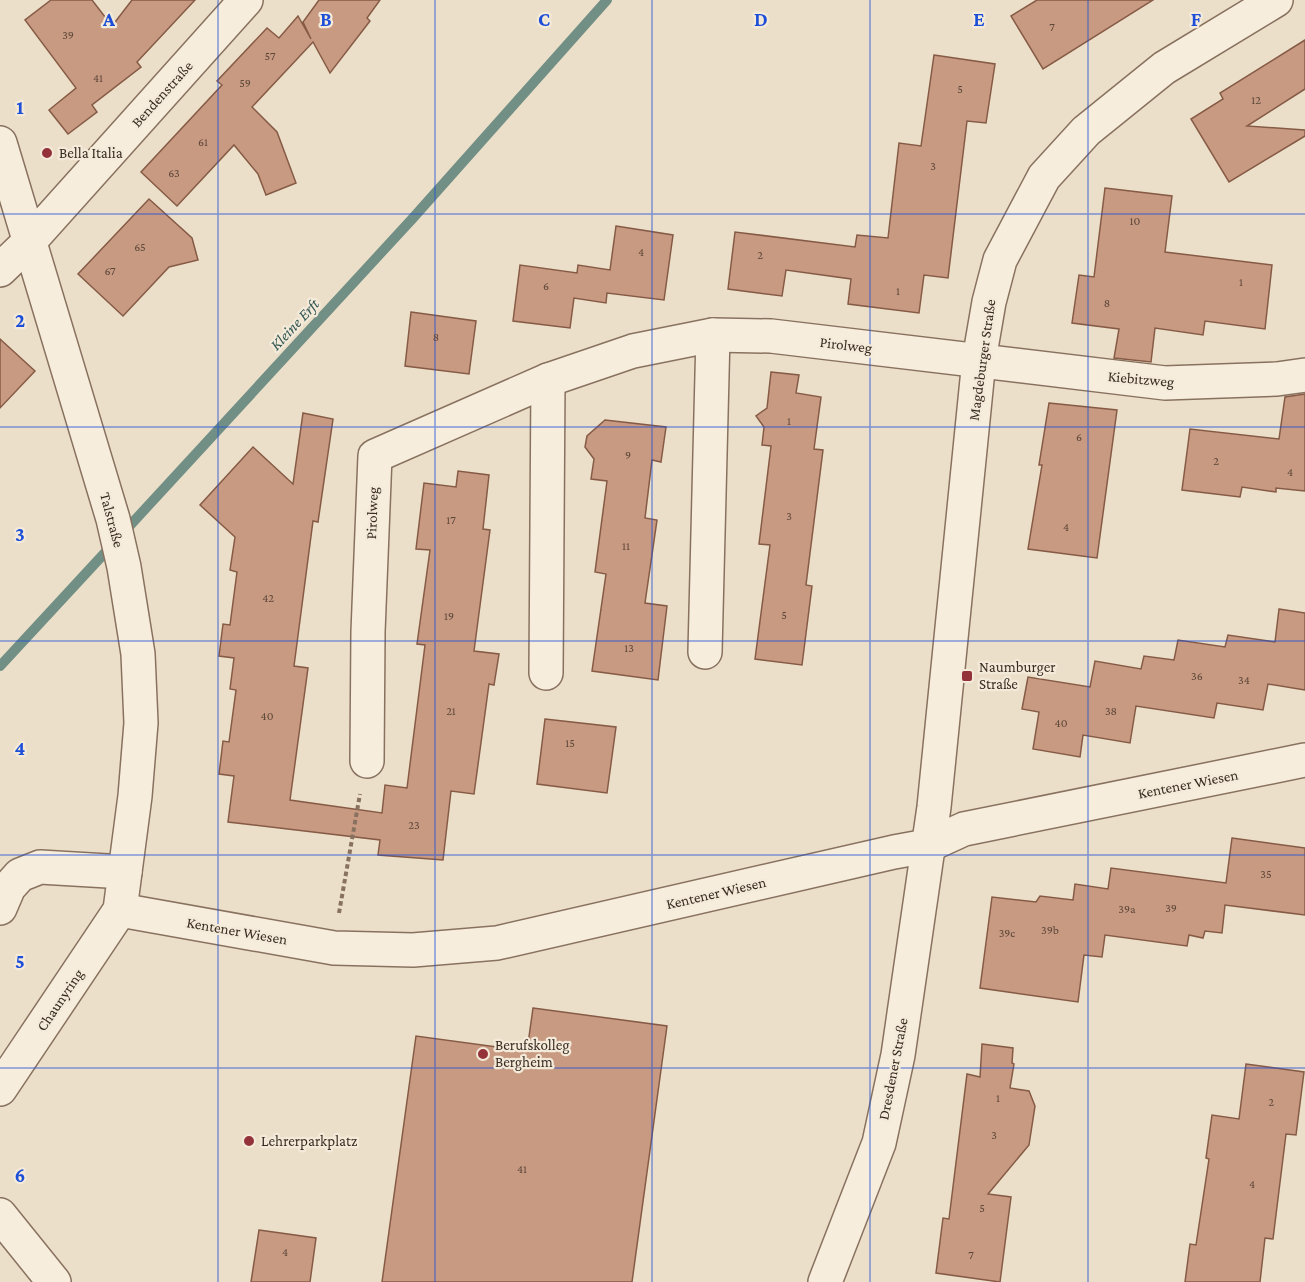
<svg xmlns="http://www.w3.org/2000/svg" width="1305" height="1282" font-family="'Crimson Pro',serif">
  <rect width="100%" height="100%" fill="#ecdfc9"/>
  <g fill="none" stroke-linecap="round" stroke-linejoin="round">
    <g stroke="#718f85" stroke-width="10">
      <polyline points="123,533 413,218 607,0"/>
      <polyline points="0,666 113,544"/>
    </g>
  </g>
  <g fill="#c89a82" stroke="#865b46" stroke-width="1.5">
    <polygon points="51,0 92,0 112,26 132,0 195,0 137,62 141,67 92,105 97,112 68,134 49,110 76,88 25,20"/>
    <polygon points="319,0 380,0 367,18 370,21 330,73 313,42 252,107 277,132 296,183 266,195 258,174 234,145 177,206 141,172 222,85 217,81 267,28 279,38 298,16 311,39 303,22"/>
    <polygon points="1037,0 1153,0 1043,69 1011,16"/>
    <polygon points="1305,40 1305,89 1247,126 1305,130 1305,136 1229,182 1191,119 1223,99 1220,93"/>
    <polygon points="934,55 995,64 986,123 967,121 948,278 924,275 919,313 848,304 851,279 786,270 782,296 728,289 735,232 855,247 857,235 888,238 899,143 921,146"/>
    <polygon points="1105,188 1172,196 1165,252 1272,265 1265,329 1205,321 1203,335 1155,328 1151,362 1114,358 1119,329 1072,323 1079,275 1094,277"/>
    <polygon points="149,199 192,238 198,260 169,267 123,316 78,274"/>
    <polygon points="616,226 673,235 664,300 607,293 606,303 574,298 570,328 513,321 520,265 577,273 578,265 610,270"/>
    <polygon points="411,312 476,321 469,374 405,366"/>
    <polygon points="0,339 35,371 0,408"/>
    <polygon points="771,372 799,375 796,393 821,397 814,449 823,450 806,585 812,586 802,665 755,659 770,545 759,544 771,446 762,445 764,427 756,416 767,408"/>
    <polygon points="1305,394 1305,491 1276,488 1276,492 1242,487 1240,497 1182,490 1190,429 1279,439 1285,397"/>
    <polygon points="1049,403 1117,410 1097,558 1028,549 1042,465 1039,465"/>
    <polygon points="303,413 333,419 318,522 313,521 294,666 308,668 290,800 382,813 385,785 407,788 425,645 417,644 430,550 416,549 424,483 456,487 458,471 489,475 483,529 490,530 474,651 499,654 494,685 489,684 474,794 451,791 443,860 378,855 380,840 228,822 234,776 219,774 223,741 229,742 236,690 230,689 234,658 219,656 223,624 230,625 237,572 230,570 235,537 200,505 253,447 293,484"/>
    <polygon points="605,420 666,427 661,462 652,460 645,518 657,520 645,603 667,606 658,680 592,671 606,574 595,572 607,481 591,479 594,459 585,447 587,436"/>
    <polygon points="1279,609 1305,613 1305,690 1268,684 1263,710 1217,703 1214,718 1136,706 1130,743 1083,735 1080,757 1033,749 1039,712 1022,709 1028,677 1090,687 1095,661 1141,669 1144,656 1174,660 1178,640 1225,647 1228,635 1275,642"/>
    <polygon points="545,719 616,727 607,793 537,784"/>
    <polygon points="1232,838 1305,848 1305,915 1225,905 1222,933 1205,931 1203,938 1189,935 1187,946 1105,935 1102,957 1084,955 1078,1002 980,988 992,897 1036,902 1040,896 1073,900 1075,884 1108,889 1111,868 1226,883"/>
    <polygon points="533,1008 667,1026 632,1282 382,1282 416,1036 527,1051"/>
    <polygon points="982,1044 1013,1048 1012,1063 1014,1064 1010,1088 1029,1091 1035,1106 1029,1145 988,1194 1011,1197 1000,1282 936,1273 943,1218 949,1219 967,1074 980,1077"/>
    <polygon points="1246,1064 1304,1072 1296,1135 1286,1134 1273,1239 1265,1238 1260,1282 1185,1282 1190,1244 1196,1245 1209,1159 1206,1158 1212,1115 1239,1119"/>
    <polygon points="259,1230 316,1238 310,1282 251,1282"/>
  </g>
  <g fill="none" stroke-linecap="round" stroke-linejoin="round">
    <g stroke="#88725f" stroke-width="36">
      <g id="minor">
        <polyline points="0,143 113,519 124,567 138,654 141,723 135,796 120,910 0,1089"/>
        <polyline points="0,270 29,242 246,0"/>
        <polyline points="705,652 713,335"/>
        <polyline points="546,673 548,380"/>
        <polyline points="367,761 368,632 375,456 548,380 633,351 713,335 771,336 1165,383 1277,379 1305,375"/>
        <polyline points="0,908 9,887 20,875 40,867 125,872"/>
        <polyline points="120,910 334,948 413,950 497,943 894,852 927,846 964,829 1305,760"/>
        <polyline points="0,1215 54,1282"/>
        <polyline points="825,1282 879,1143 898,1055 934,807 979,360 989,302 1000,260 1044,177 1086,131 1164,68 1276,0"/>
      </g>
    </g>
    <polyline stroke="#88725f" stroke-width="4" stroke-dasharray="4.5 3" stroke-linecap="butt" points="339,913 360,794"/>
    <use href="#minor" stroke="#f7eddd" stroke-width="33"/>
  </g>
  <path fill="none" stroke="#1d4ed8" stroke-width="1.5" stroke-opacity="0.55" d="M218,0V1282M435,0V1282M652,0V1282M870,0V1282M1088,0V1282M0,214H1305M0,427H1305M0,641H1305M0,855H1305M0,1068H1305"/>
  <g fill="#94323a" stroke="#f4ead9" stroke-width="2">
    <circle cx="47" cy="153" r="6"/>
    <rect x="961" y="670" width="12" height="12" rx="3"/>
    <circle cx="483" cy="1054" r="6"/>
    <circle cx="249" cy="1141" r="6"/>
  </g>
  <g text-anchor="middle" stroke-width="4.5" stroke-linejoin="round" paint-order="stroke">
    <g font-size="12" fill="#5d4739">
      <text x="1052" y="31">7</text>
      <text x="68" y="39">39</text>
      <text x="270" y="60">57</text>
      <text x="98" y="82">41</text>
      <text x="245" y="87">59</text>
      <text x="960" y="93">5</text>
      <text x="1256" y="104">12</text>
      <text x="203" y="146">61</text>
      <text x="933" y="170">3</text>
      <text x="174" y="177">63</text>
      <text x="1135" y="225">10</text>
      <text x="140" y="251">65</text>
      <text x="641" y="256">4</text>
      <text x="760" y="259">2</text>
      <text x="110" y="275">67</text>
      <text x="1241" y="286">1</text>
      <text x="546" y="290">6</text>
      <text x="898" y="295">1</text>
      <text x="1107" y="307">8</text>
      <text x="436" y="341">8</text>
      <text x="789" y="425">1</text>
      <text x="1079" y="441">6</text>
      <text x="628" y="459">9</text>
      <text x="1216" y="465">2</text>
      <text x="1290" y="476">4</text>
      <text x="789" y="520">3</text>
      <text x="451" y="524">17</text>
      <text x="1066" y="531">4</text>
      <text x="626" y="550">11</text>
      <text x="268" y="602">42</text>
      <text x="784" y="619">5</text>
      <text x="449" y="620">19</text>
      <text x="629" y="652">13</text>
      <text x="1197" y="680">36</text>
      <text x="1244" y="684">34</text>
      <text x="451" y="715">21</text>
      <text x="1111" y="715">38</text>
      <text x="267" y="720">40</text>
      <text x="1061" y="727">40</text>
      <text x="570" y="747">15</text>
      <text x="414" y="829">23</text>
      <text x="1266" y="878">35</text>
      <text x="1171" y="912">39</text>
      <text x="1127" y="913">39a</text>
      <text x="1050" y="934">39b</text>
      <text x="1007" y="937">39c</text>
      <text x="998" y="1102">1</text>
      <text x="1271" y="1106">2</text>
      <text x="994" y="1139">3</text>
      <text x="522" y="1173">41</text>
      <text x="1252" y="1188">4</text>
      <text x="982" y="1212">5</text>
      <text x="285" y="1256">4</text>
      <text x="971" y="1259">7</text>
    </g>
    <g font-size="15" fill="#392b21" stroke="#f4ead9">
      <text transform="translate(162 94) rotate(-48)" y="5">Bendenstraße</text>
      <text transform="translate(846 345) rotate(7)" y="5">Pirolweg</text>
      <text transform="translate(982 360) rotate(-82)" y="5">Magdeburger Straße</text>
      <text transform="translate(1141 379) rotate(5)" y="5">Kiebitzweg</text>
      <text transform="translate(372 513) rotate(-88)" y="5">Pirolweg</text>
      <text transform="translate(112 520) rotate(75)" y="5">Talstraße</text>
      <text transform="translate(1188 784) rotate(-11)" y="5">Kentener Wiesen</text>
      <text transform="translate(716 893) rotate(-13)" y="5">Kentener Wiesen</text>
      <text transform="translate(237 931) rotate(10)" y="5">Kentener Wiesen</text>
      <text transform="translate(60 1000) rotate(-56)" y="5">Chaunyring</text>
      <text transform="translate(893 1069) rotate(-79)" y="5">Dresdener Straße</text>
    </g>
    <g font-size="15" fill="#392b21" stroke="#f4ead9" text-anchor="start">
      <text x="59" y="158">Bella Italia</text>
      <text x="979" y="672">Naumburger<tspan x="979" dy="17">Straße</tspan></text>
      <text x="495" y="1050">Berufskolleg<tspan x="495" dy="17">Bergheim</tspan></text>
      <text x="261" y="1146">Lehrerparkplatz</text>
    </g>
    <g font-size="16" font-style="italic" fill="#325853" stroke="#f4ead9">
      <text transform="translate(294 324) rotate(-47)" y="6">Kleine Erft</text>
    </g>
  </g>
  <g font-size="20" text-anchor="middle" font-weight="bold" fill="#1d4ed8" stroke="#f4ead9" stroke-width="4.5" stroke-linejoin="round" paint-order="stroke">
    <text x="109" y="26">A</text>
    <text x="326" y="26">B</text>
    <text x="544" y="26">C</text>
    <text x="761" y="26">D</text>
    <text x="979" y="26">E</text>
    <text x="1196" y="26">F</text>
    <text x="20" y="114">1</text>
    <text x="20" y="327">2</text>
    <text x="20" y="541">3</text>
    <text x="20" y="755">4</text>
    <text x="20" y="968">5</text>
    <text x="20" y="1182">6</text>
  </g>
</svg>
